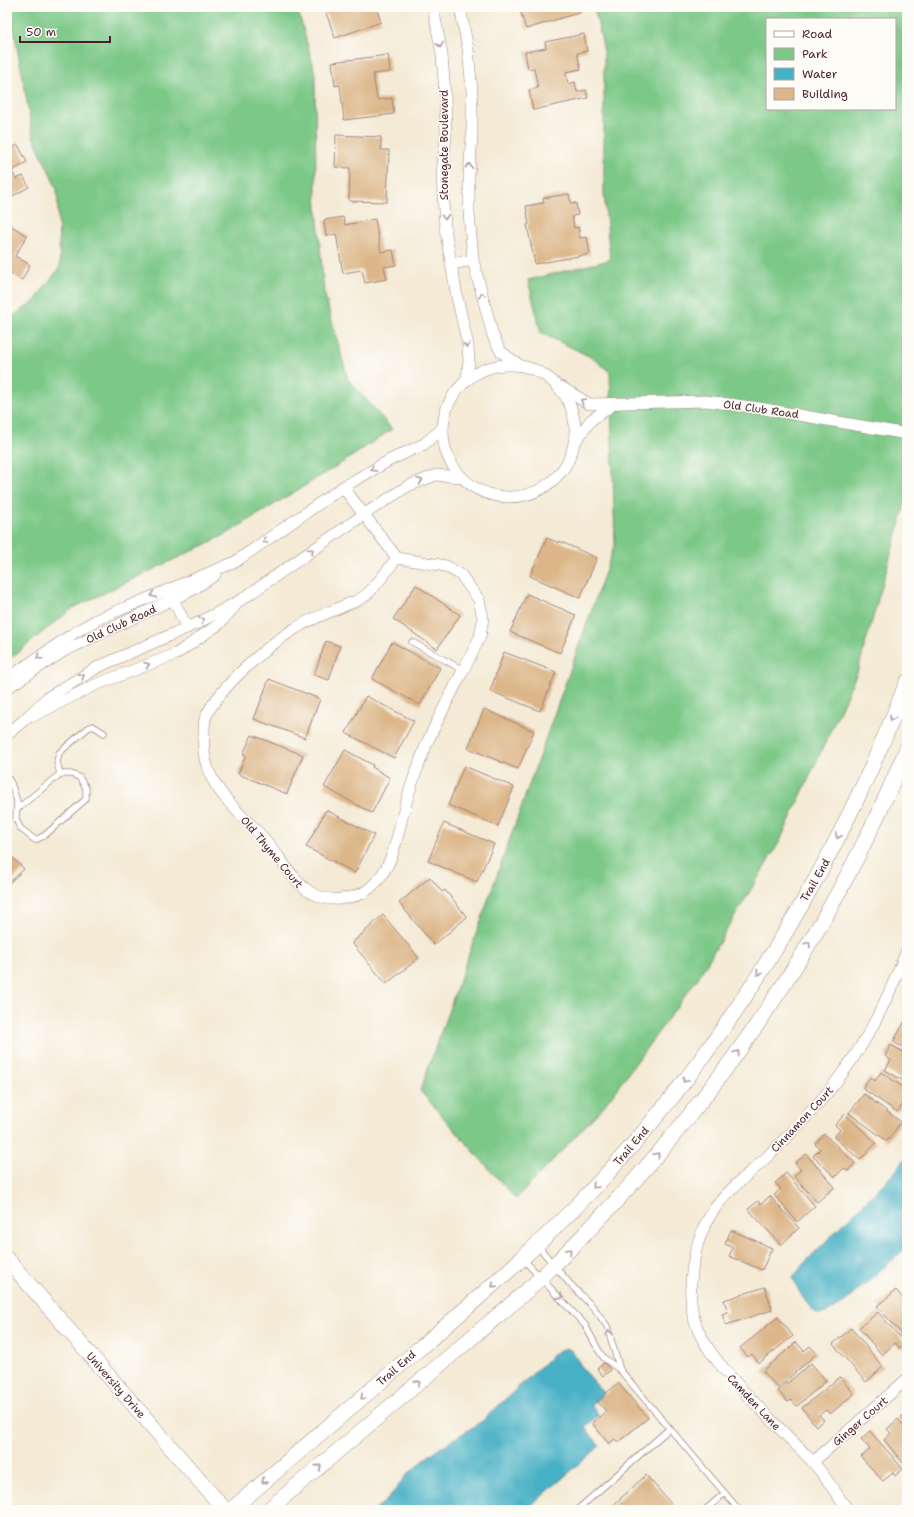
<svg xmlns="http://www.w3.org/2000/svg" width="914" height="1517" font-family="'Shantell Sans',sans-serif">
  <rect width="100%" height="100%" fill="#fdfcf7"/>
  <filter id="ink" filterUnits="userSpaceOnUse"><feTurbulence type="fractalNoise" baseFrequency=".025" numOctaves="2"/><feDisplacementMap in="SourceGraphic" scale="8" xChannelSelector="R" yChannelSelector="G"/><feConvolveMatrix kernelMatrix="1 2 1 2 8 2 1 2 1" color-interpolation-filters="sRGB"/></filter>
  <filter id="wash" filterUnits="userSpaceOnUse"><feTurbulence type="fractalNoise" baseFrequency=".012" numOctaves="4" result="noise"/><feDisplacementMap in="SourceGraphic" scale="16" xChannelSelector="R" yChannelSelector="G"/><feGaussianBlur stdDeviation="0.9" result="paint"/><feColorMatrix in="noise" values="0 0 0 0 0 0 0 0 0 0 0 0 0 0 0 0 0 1.4 0 .05"/><feComposite in="paint" operator="in"/></filter>
  <g filter="url(#wash)">
    <rect width="100%" height="100%" fill="#f4ead5"/>
    <g fill="#7cc887" stroke="#637459" fill-rule="evenodd">
      <polygon points="10,7 297,7 315,72 316,196 324,292 348,379 392,429 348,459 225,535 73,608 7,661 7,320 34,302 60,267 57,189 33,136"/>
      <path d="M594,7H907V498L857,673L780,841L698,978L604,1106L516,1199L420,1091L615,544L610,372L593,358L541,333L528,280L610,260L604,193V51ZM767,19H895V109H767Z"/>
    </g>
    <g fill="#46b0c5" stroke="#486878">
      <path d="M907,1156V1247L846,1301L827,1313L817,1314C805,1303 799,1293 793,1278L804,1263L894,1173Z"/>
      <polygon points="566,1348 572,1351 583,1369 604,1394 591,1405 599,1415 585,1427 600,1446 526,1510 516,1510 511,1504 503,1510 374,1510 387,1500 407,1475 431,1454 482,1421 557,1351"/>
    </g>
    <g id="blocks">
      <g fill="#dcb688">
        <polygon points="324,7 376,7 381,22 335,38"/>
        <polygon points="519,7 579,7 581,12 526,29"/>
        <polygon points="584,34 587,51 577,53 581,69 566,72 568,84 575,82 577,92 586,90 588,98 533,110 529,90 538,88 534,68 528,69 525,52 546,48 545,42"/>
        <polygon points="388,55 390,72 373,74 377,100 392,98 394,114 344,120 340,85 335,86 332,62"/>
        <polygon points="336,135 381,137 381,150 389,150 387,202 349,201 350,168 335,167"/>
        <polygon points="18,145 27,162 12,171 16,179 23,176 29,187 7,199 7,151"/>
        <polygon points="569,194 571,204 576,203 578,215 572,216 574,228 578,227 580,238 587,237 590,254 535,264 527,225 529,224 526,206 544,203 543,198"/>
        <polygon points="343,217 345,225 375,219 381,252 393,250 396,265 384,267 387,279 365,283 362,270 343,273 336,234 326,236 324,220"/>
        <polygon points="7,223 27,236 15,256 30,265 22,280 7,271"/>
        <polygon points="547,538 559,543 559,541 597,558 580,598 530,576"/>
        <polygon points="416,585 460,615 437,649 393,619"/>
        <polygon points="527,594 576,615 560,653 510,632"/>
        <polygon points="326,641 340,646 329,680 314,675"/>
        <polygon points="392,642 440,668 420,705 372,679"/>
        <polygon points="504,652 556,672 540,711 490,691"/>
        <polygon points="269,679 320,699 305,738 254,719"/>
        <polygon points="366,696 414,721 394,758 346,733"/>
        <polygon points="484,709 534,731 518,769 468,748"/>
        <polygon points="252,735 303,755 287,794 238,774 246,755 243,754"/>
        <polygon points="345,750 373,765 372,767 390,778 372,813 324,787"/>
        <polygon points="464,766 514,787 498,826 448,805"/>
        <polygon points="326,810 374,835 355,873 306,847"/>
        <polygon points="444,823 494,844 477,882 428,861"/>
        <polygon points="7,852 24,869 7,885"/>
        <polygon points="430,877 442,892 445,890 467,917 434,945 399,903"/>
        <polygon points="383,915 419,958 386,984 352,943"/>
        <polygon points="905,1021 907,1022 907,1049 893,1042"/>
        <polygon points="891,1045 907,1054 907,1083 885,1070 891,1060 885,1056"/>
        <polygon points="881,1072 907,1090 907,1099 897,1112 862,1088 870,1077 875,1081"/>
        <polygon points="864,1094 901,1122 887,1141 849,1113"/>
        <polygon points="845,1114 876,1143 860,1160 834,1137 840,1130 835,1125"/>
        <polygon points="824,1134 855,1163 848,1171 844,1168 835,1177 813,1156 820,1149 815,1144"/>
        <polygon points="806,1154 835,1187 817,1202 794,1176 801,1170 795,1163"/>
        <polygon points="786,1173 815,1206 797,1222 774,1195 781,1189 775,1183"/>
        <polygon points="770,1196 799,1228 781,1245 748,1209 758,1201 761,1204"/>
        <polygon points="731,1230 772,1248 762,1270 729,1256 733,1248 725,1244"/>
        <polygon points="765,1287 772,1310 726,1325 722,1314 728,1312 724,1300"/>
        <polygon points="896,1290 907,1303 907,1340 877,1306"/>
        <polygon points="878,1312 906,1344 900,1349 895,1343 882,1355 859,1328"/>
        <polygon points="778,1317 793,1336 759,1363 752,1354 748,1357 740,1348"/>
        <polygon points="851,1328 883,1367 866,1382 833,1344"/>
        <polygon points="796,1342 804,1351 810,1346 817,1353 778,1388 763,1371"/>
        <polygon points="604,1363 611,1370 603,1376 597,1369"/>
        <polygon points="811,1363 826,1381 797,1406 791,1400 788,1402 778,1391"/>
        <polygon points="840,1377 854,1394 830,1414 826,1410 819,1415 824,1420 816,1426 802,1408"/>
        <polygon points="618,1383 648,1418 618,1442 615,1439 609,1444 592,1423 606,1411 597,1401"/>
        <polygon points="907,1412 907,1424 901,1417"/>
        <polygon points="898,1419 907,1430 907,1460 903,1463 884,1440 891,1433 887,1429"/>
        <polygon points="870,1431 903,1469 895,1476 893,1473 883,1481 861,1457 870,1449 861,1439"/>
        <polygon points="646,1475 673,1506 668,1510 608,1510"/>
      </g>
    </g>
  </g>
  <g filter="url(#ink)">
    <use href="#blocks" fill-opacity="0" stroke="#9f8480" stroke-width="1"/>
    <g fill="none" stroke-linecap="round" stroke-linejoin="round">
      <g stroke="#9f8480" stroke-width="7">
        <g id="lane">
          <polyline points="412,642 463,670"/>
          <polyline points="60,774 57,762 59,753 88,728 93,726 104,733"/>
          <polyline points="7,777 11,783 17,801 16,819 20,828 35,840 44,836 86,799 86,788 79,777 71,774 60,774 17,809"/>
          <polyline points="537,1245 570,1284 594,1308 607,1326 620,1370"/>
          <polyline points="523,1259 585,1325 599,1351 604,1358 620,1370 739,1510"/>
          <polyline points="577,1510 669,1429"/>
          <polyline points="705,1510 725,1493"/>
        </g>
      </g>
      <g stroke="#9f8480" stroke-width="12">
        <g id="street">
          <polyline points="433,7 442,55 445,94 446,135 442,175 445,228 457,297 468,345 469,361 467,378"/>
          <polyline points="460,7 468,49 472,91 472,136 469,175 469,213 473,260 493,336 501,352 518,364"/>
          <polyline points="451,264 473,260"/>
          <circle cx="509" cy="431" r="66"/>
          <polyline points="561,387 589,404 706,401 759,408 907,434"/>
          <polyline points="575,442 591,420 614,404"/>
          <path d="M343,487L397,558C387,570 378,585 366,595C361,599 354,602 348,604C331,612 312,618 296,628C269,644 216,690 205,719C204,724 204,730 204,735C199,785 238,809 267,842C289,867 301,902 340,899C351,898 361,896 370,888C396,866 397,831 407,800C412,781 420,761 427,743C443,707 463,672 480,637L483,618L479,600L461,575L446,566L397,558"/>
          <polyline points="173,599 187,628"/>
          <polyline points="7,683 14,674 77,631 98,619 235,562 343,487 390,460 424,444 443,428"/>
          <polyline points="7,688 64,651 192,590 215,575"/>
          <polyline points="33,716 95,685 176,654 219,624 235,606"/>
          <polyline points="7,734 23,721 47,698 98,667 200,622 241,600 363,515 408,486 436,475 460,477"/>
          <polyline points="813,1462 907,1379"/>
          <path d="M848,1510C836,1494 825,1475 811,1460C786,1434 760,1410 736,1383C722,1367 707,1350 698,1330C683,1296 693,1241 713,1211C727,1190 749,1174 767,1157C793,1131 819,1105 841,1075C870,1038 890,994 907,950"/>
        </g>
      </g>
      <g stroke="#9f8480" stroke-width="16">
        <g id="secondary">
          <polyline points="7,1259 225,1510"/>
          <path d="M231,1510C291,1458 352,1406 413,1354C475,1301 537,1248 593,1189C729,1044 836,867 907,682"/>
          <path d="M268,1510C335,1453 402,1397 469,1340C498,1315 529,1291 556,1263C705,1117 828,942 907,748"/>
        </g>
      </g>
      <use href="#lane" stroke="#fff" stroke-width="5.5"/>
      <use href="#street" stroke="#fff" stroke-width="11"/>
      <use href="#secondary" stroke="#fff" stroke-width="15"/>
    </g>
    <defs><path id="oneway-chevron" d="M-2-3.5L2.5 0L-2 3.5" fill="none" stroke-width="1.6" stroke-linecap="round" stroke-linejoin="round"/></defs>
    <g stroke="#ae9aa0">
      <use href="#oneway-chevron" transform="translate(440 45) rotate(80)"/>
      <use href="#oneway-chevron" transform="translate(469 166) rotate(-86)"/>
      <use href="#oneway-chevron" transform="translate(445 217) rotate(87)"/>
      <use href="#oneway-chevron" transform="translate(482 295) rotate(-105)"/>
      <use href="#oneway-chevron" transform="translate(467 345) rotate(80)"/>
      <use href="#oneway-chevron" transform="translate(583 401) rotate(-149)"/>
      <use href="#oneway-chevron" transform="translate(373 469) rotate(150)"/>
      <use href="#oneway-chevron" transform="translate(420 481) rotate(-21)"/>
      <use href="#oneway-chevron" transform="translate(265 541) rotate(145)"/>
      <use href="#oneway-chevron" transform="translate(311 551) rotate(-35)"/>
      <use href="#oneway-chevron" transform="translate(153 595) rotate(157)"/>
      <use href="#oneway-chevron" transform="translate(202 620) rotate(-26)"/>
      <use href="#oneway-chevron" transform="translate(39 657) rotate(145)"/>
      <use href="#oneway-chevron" transform="translate(147 665) rotate(-21)"/>
      <use href="#oneway-chevron" transform="translate(82 676) rotate(-32)"/>
      <use href="#oneway-chevron" transform="translate(892 718) rotate(113)"/>
      <use href="#oneway-chevron" transform="translate(838 836) rotate(116)"/>
      <use href="#oneway-chevron" transform="translate(808 944) rotate(-58)"/>
      <use href="#oneway-chevron" transform="translate(759 973) rotate(123)"/>
      <use href="#oneway-chevron" transform="translate(737 1053) rotate(-54)"/>
      <use href="#oneway-chevron" transform="translate(685 1080) rotate(126)"/>
      <use href="#oneway-chevron" transform="translate(657 1155) rotate(-50)"/>
      <use href="#oneway-chevron" transform="translate(595 1186) rotate(133)"/>
      <use href="#oneway-chevron" transform="translate(569 1251) rotate(-46)"/>
      <use href="#oneway-chevron" transform="translate(494 1285) rotate(139)"/>
      <use href="#oneway-chevron" transform="translate(560 1297) rotate(46)"/>
      <use href="#oneway-chevron" transform="translate(609 1333) rotate(-107)"/>
      <use href="#oneway-chevron" transform="translate(418 1383) rotate(-40)"/>
      <use href="#oneway-chevron" transform="translate(363 1397) rotate(139)"/>
      <use href="#oneway-chevron" transform="translate(319 1467) rotate(-40)"/>
      <use href="#oneway-chevron" transform="translate(264 1481) rotate(139)"/>
    </g>
  </g>
  <g text-anchor="middle" stroke-width="3" stroke-linejoin="round" paint-order="stroke">
    <g font-size="11" fill="#4a1f2b" stroke="#fdfcf7">
      <text transform="translate(444 145) rotate(-90)" y="4">Stonegate Boulevard</text>
      <text transform="translate(761 409) rotate(8)" y="4">Old Club Road</text>
      <text transform="translate(121 624) rotate(-25)" y="4">Old Club Road</text>
      <text transform="translate(272 852) rotate(50)" y="4">Old Thyme Court</text>
      <text transform="translate(815 880) rotate(-60)" y="4">Trail End</text>
      <text transform="translate(802 1119) rotate(-47)" y="4">Cinnamon Court</text>
      <text transform="translate(631 1146) rotate(-49)" y="4">Trail End</text>
      <text transform="translate(396 1368) rotate(-41)" y="4">Trail End</text>
      <text transform="translate(116 1385) rotate(49)" y="4">University Drive</text>
      <text transform="translate(754 1402) rotate(47)" y="4">Camden Lane</text>
      <text transform="translate(860 1421) rotate(-41)" y="4">Ginger Court</text>
    </g>
  </g>
  <rect width="914" height="1517" fill="none" stroke="#fdfcf7" stroke-width="24"/>
  <rect x="766" y="18" width="130" height="92" fill="#fdfcf7" stroke="#b5a4a5"/>
  <rect x="774" y="31" width="20" height="6" fill="#ffffff" stroke="#b5a4a5"/>
  <text x="802" y="38" font-size="12" fill="#4a1f2b">Road</text>
  <rect x="774" y="48" width="20" height="12" fill="#7cc887" stroke="#b5a4a5"/>
  <text x="802" y="58" font-size="12" fill="#4a1f2b">Park</text>
  <rect x="774" y="68" width="20" height="12" fill="#46b0c5" stroke="#b5a4a5"/>
  <text x="802" y="78" font-size="12" fill="#4a1f2b">Water</text>
  <rect x="774" y="88" width="20" height="12" fill="#dcb688" stroke="#b5a4a5"/>
  <text x="802" y="98" font-size="12" fill="#4a1f2b">Building</text>
  <path d="M20 36v6h90v-6" fill="none" stroke="#4a1f2b" stroke-width="2"/>
  <text x="26" y="36" font-size="12" fill="#4a1f2b" stroke="#fdfcf7" stroke-width="3" paint-order="stroke">50 m</text>
</svg>
